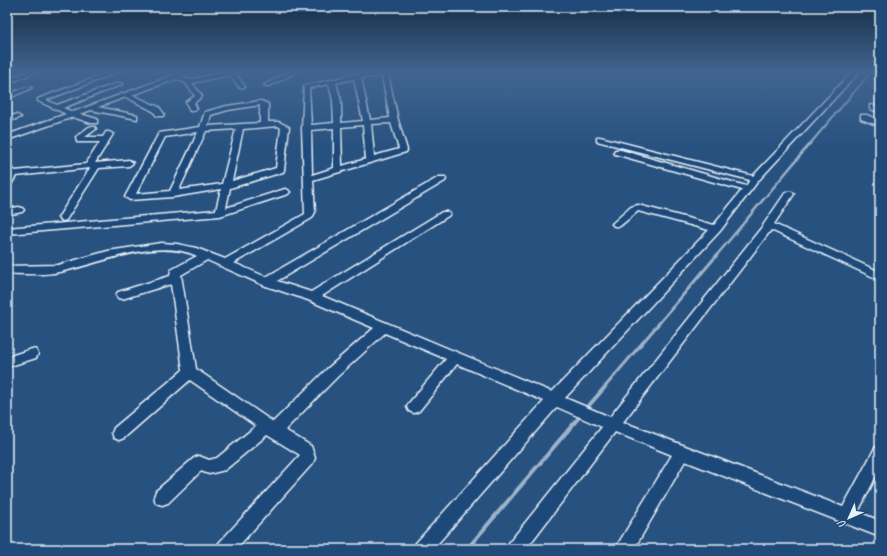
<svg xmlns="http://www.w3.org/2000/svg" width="887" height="556" font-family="Caveat,sans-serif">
  <rect width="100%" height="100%" fill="#27517f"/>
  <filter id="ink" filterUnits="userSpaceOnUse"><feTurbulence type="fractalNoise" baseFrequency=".025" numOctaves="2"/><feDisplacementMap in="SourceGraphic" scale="8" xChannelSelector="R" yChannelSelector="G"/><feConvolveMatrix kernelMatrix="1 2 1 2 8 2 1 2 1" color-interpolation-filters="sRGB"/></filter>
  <g filter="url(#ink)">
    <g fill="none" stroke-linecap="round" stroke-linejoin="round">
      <polyline stroke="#9db3c9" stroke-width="2" points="803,152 872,71"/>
      <polyline stroke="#9db3c9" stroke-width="2.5" points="716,256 804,151"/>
      <polyline stroke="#9db3c9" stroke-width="3" points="604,388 717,255"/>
      <g stroke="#9db3c9" stroke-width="4">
        <polyline points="585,410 605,387"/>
        <polyline points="467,549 581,415"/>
      </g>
      <g stroke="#e8f1f8" stroke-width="3">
        <g id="minor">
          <polygon points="29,71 38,71 7,84 7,80"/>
          <polygon points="112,71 121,71 46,100 57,105 118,83 123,84 63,108 73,112 185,71 195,71 182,77 189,80 228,71 241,71 235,73 245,87 240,88 230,75 192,83 202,96 194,103 197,109 193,111 190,111 186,102 195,96 186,83 176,79 132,95 159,107 164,114 163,116 157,116 153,111 126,97 98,107 137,115 137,119 91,110 80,114 97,119 97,123 91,123 73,117 7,140 7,135 66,114 38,101 38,99"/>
          <polygon points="291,71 299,71 269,86 264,85"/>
          <path d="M853,71H860L758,181L720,231L565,398L610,417L762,227L786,192H792L794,194L774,224L880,272V280L771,230L623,422L843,507L875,448L880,446V468L858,512L880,521V537L685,461L634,549H615L672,455L615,432L526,549H506L509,543L602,427L557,407L433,549H413L416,543L544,401L457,364L419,411L414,413L409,411L407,407L409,403L446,359L385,333L337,377L285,430L311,446L315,458L313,463L236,549H216L219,543L300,455L267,435L225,470L209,474L201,471L168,503L162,505L156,503L154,497L156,491L194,458L199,456L209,460L217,458L256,426L190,380L124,438L119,440L114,438L112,433L114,428L183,370L171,284L122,299L118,298L116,295L118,292L170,276L171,270L197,256C155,237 101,264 59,272C43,276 24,273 7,274V266L58,265L108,251L161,243L177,244L196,248L225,259L305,214L302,128L304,86L357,74L385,72L388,74L398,120L407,150L406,152L313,180L315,212L312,218L234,263L266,277L439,177H445L446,179L445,181L277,281L311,292L442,212H448L450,214L448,216L322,296L552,392L709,230L638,211L620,226H614L612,224L614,222L631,207L638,205L714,225L742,190L615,154L614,152L615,150H621L746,186L750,180L597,141V137H600L753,176ZM382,76L390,118L370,120L361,78ZM354,79L363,121L341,123V101L336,83ZM329,84L333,101L334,123L311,125L309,88ZM391,123L399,149L374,156L371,124ZM363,125L366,159L342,166L341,127ZM334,128V168L312,175L311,130ZM207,260L263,285L308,300L374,328L327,369L273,422L196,369L181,275Z"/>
          <polygon points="27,87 32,88 7,99 7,95"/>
          <path d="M261,101L268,104V122H279L289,127L284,170L283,172L230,188L226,208L285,189L288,190L290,192L288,194L220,216L7,234V228L216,210L221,189L173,197L130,200L125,197L159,133L200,127L205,112L227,106ZM260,105V123L208,126L211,115L228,110ZM278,126L281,128L276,168L232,181L243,129ZM236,129L222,184L179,190L206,131ZM198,132L170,191L136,194L165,137Z"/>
          <polygon points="870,105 880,107 880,112 870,109"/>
          <polygon points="14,115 17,115 21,117 7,122 7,118"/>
          <polygon points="861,115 867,115 880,121 880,126 861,119"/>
          <polygon points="89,127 95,127 96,129 85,137 103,137 106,132 109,132 113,134 95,163 129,160 133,163 129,166 99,168 66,220 63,221 58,218 90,168 16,176 10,186 7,187 8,175 7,166 15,171 86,164 100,142 77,142 76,137"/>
          <polygon points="19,207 22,208 24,210 22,212 7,215 7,209"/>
          <polygon points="32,349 36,350 38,354 36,358 7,367 7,357"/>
        </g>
      </g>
      <use href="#minor" fill="#1f4a7a" fill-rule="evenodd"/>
    </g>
  </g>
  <linearGradient id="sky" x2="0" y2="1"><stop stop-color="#152d46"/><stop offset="0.48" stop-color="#416590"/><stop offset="1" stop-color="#416590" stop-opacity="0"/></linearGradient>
  <rect width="887" height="149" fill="url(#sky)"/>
  <rect width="887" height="556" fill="none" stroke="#1f4a7a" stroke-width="24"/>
  <rect x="12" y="12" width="863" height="532" fill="none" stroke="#e8f1f8" stroke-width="1.5" filter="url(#ink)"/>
  <g transform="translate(849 518) rotate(225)" stroke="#1f4a7a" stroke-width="3" paint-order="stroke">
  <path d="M0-3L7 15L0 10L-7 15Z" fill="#e8f1f8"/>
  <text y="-6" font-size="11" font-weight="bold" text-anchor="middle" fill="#e8f1f8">U</text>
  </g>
</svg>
